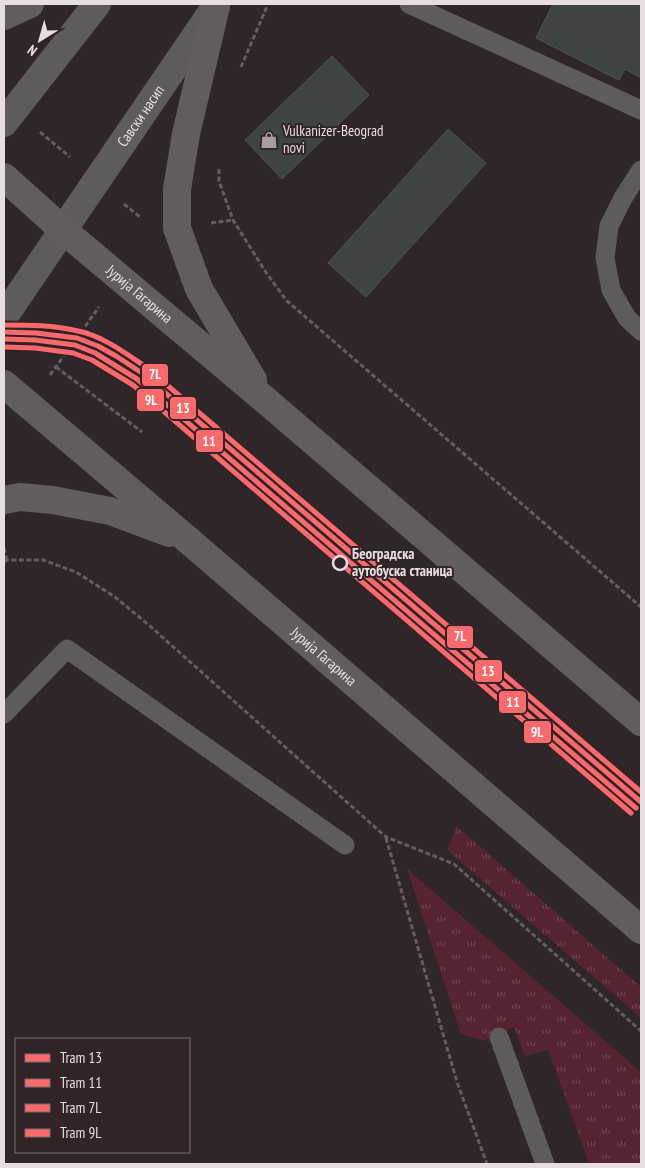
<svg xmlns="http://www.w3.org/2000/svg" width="645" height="1168" font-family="'PT Sans Narrow',sans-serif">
  <defs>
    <pattern id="grass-tufts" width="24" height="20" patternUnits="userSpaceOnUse" patternTransform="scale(1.25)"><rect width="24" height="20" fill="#562331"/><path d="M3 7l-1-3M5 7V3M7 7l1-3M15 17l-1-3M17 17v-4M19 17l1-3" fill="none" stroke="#6e424f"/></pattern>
  </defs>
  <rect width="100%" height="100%" fill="#2e2628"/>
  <g fill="url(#grass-tufts)">
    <polygon points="457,826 641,987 641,1018 447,850"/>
    <polygon points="407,869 641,1072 641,1164 589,1164 548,1049 525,1057 514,1027 483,1041 461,1034"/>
  </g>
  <g fill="#3e4442" stroke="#525151">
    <polygon points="553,4 641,4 641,78 625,69 619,80 536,38"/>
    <polygon points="332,56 369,95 282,179 245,140"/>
    <polygon points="448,129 486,163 366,297 328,263"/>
  </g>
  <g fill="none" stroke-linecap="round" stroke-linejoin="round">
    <g stroke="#625d5e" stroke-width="3" stroke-dasharray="5 2.5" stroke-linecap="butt">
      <polyline points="241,67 268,4"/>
      <polyline points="40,132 70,157"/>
      <polyline points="219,169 219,181 233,220 267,274 287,301 641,607"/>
      <polyline points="124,204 140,217"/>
      <polyline points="211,223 233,220"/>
      <polyline points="56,367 142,432"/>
      <polyline points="50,375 99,307"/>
      <polyline points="4,548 7,560"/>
      <polyline points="4,561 7,560 43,560 76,572 115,597 150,626 386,837 454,864 641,1031"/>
      <polyline points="386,838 457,1082 487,1164"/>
    </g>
    <g stroke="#5e5b5b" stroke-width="19">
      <polyline points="409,4 641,110"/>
      <polyline points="641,170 623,198 609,226 605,258 611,290 627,318 641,331"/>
      <polyline points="4,714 67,649 345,845"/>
      <polyline points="499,1037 545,1164"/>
    </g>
    <g stroke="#5e5b5b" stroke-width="28">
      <polyline points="4,123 97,4"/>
      <path id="s1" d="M63,230L216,6"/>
    </g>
    <polyline stroke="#5e5b5b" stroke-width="28" points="4,317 63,230"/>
    <g stroke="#615c5e" stroke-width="28">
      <polyline points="216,6 186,134 177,189 177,228 199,289 253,380"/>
      <polyline points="4,16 30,4"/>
      <path id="s2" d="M4,177L63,230L264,399L641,722"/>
      <path id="s3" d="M4,384L188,540L641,930"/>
      <polyline points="4,500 20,497 53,500 110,511 169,533"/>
    </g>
    <g stroke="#322326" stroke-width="9">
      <polyline id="tram-1" points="4,332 36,333 77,338 98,346 116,356 142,373 641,802"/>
    </g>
    <g stroke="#322326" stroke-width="9">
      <polyline id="tram-2" points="4,339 35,340 75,345 95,353 137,379 636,808"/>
    </g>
    <g stroke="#322326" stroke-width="9">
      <path id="tram-3" d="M4,325C29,325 54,325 78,331C103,336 125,353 146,367L641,792"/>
    </g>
    <g stroke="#322326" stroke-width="9">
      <polyline id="tram-4" points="4,347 35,348 73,353 92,360 133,385 631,813"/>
    </g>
    <use href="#tram-1" stroke="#fa696c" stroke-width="5"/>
    <use href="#tram-2" stroke="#fa696c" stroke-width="5"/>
    <use href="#tram-3" stroke="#fa696c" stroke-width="5"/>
    <use href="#tram-4" stroke="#fa696c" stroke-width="5"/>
  </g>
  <defs>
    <g id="shop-bare" transform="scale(1.35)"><path d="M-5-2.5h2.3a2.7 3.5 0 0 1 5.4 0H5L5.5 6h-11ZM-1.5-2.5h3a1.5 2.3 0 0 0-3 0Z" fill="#a79ea0" stroke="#322326" stroke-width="2.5" paint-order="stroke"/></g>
  </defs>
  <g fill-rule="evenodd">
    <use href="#shop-bare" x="269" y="140"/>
  </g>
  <circle fill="#322326" stroke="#e8dee0" stroke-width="2.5" cx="340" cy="563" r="7"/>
  <g text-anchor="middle" stroke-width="4" stroke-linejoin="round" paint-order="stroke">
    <g font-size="15" fill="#e8dee0" stroke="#322326">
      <text dy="5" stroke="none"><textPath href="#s1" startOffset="138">Савски насип</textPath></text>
      <text dy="5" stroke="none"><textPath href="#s2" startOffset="179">Јурија Гагарина</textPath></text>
      <text dy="5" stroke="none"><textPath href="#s3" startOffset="420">Јурија Гагарина</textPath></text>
    </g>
    <g font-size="15" fill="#e8dee0" stroke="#322326" text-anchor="start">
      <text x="283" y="136">Vulkanizer-Beograd<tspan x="283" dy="17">novi</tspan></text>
    </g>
    <g font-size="15" font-weight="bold" fill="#e8dee0" stroke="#322326" text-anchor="start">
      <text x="352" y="559">Београдска<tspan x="352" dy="17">аутобуска станица</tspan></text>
    </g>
  </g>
  <g stroke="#322326" stroke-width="2">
    <rect x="141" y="363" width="28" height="24" rx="5" fill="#fa696c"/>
    <rect x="136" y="388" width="29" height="24" rx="5" fill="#fa696c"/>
    <rect x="169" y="396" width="28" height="24" rx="5" fill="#fa696c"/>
    <rect x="195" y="429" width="29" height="24" rx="5" fill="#fa696c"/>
    <rect x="446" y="625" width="28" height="24" rx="5" fill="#fa696c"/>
    <rect x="474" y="659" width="29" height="24" rx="5" fill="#fa696c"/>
    <rect x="498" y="690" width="29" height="24" rx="5" fill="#fa696c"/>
    <rect x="523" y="720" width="29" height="24" rx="5" fill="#fa696c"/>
  </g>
  <g font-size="14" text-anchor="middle" font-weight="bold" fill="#fff">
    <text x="155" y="379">7L</text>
    <text x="151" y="405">9L</text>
    <text x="183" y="413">13</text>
    <text x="209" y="446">11</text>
    <text x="460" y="641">7L</text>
    <text x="488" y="676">13</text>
    <text x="513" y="707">11</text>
    <text x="537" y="737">9L</text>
  </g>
  <rect width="645" height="1168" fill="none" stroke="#e8dee0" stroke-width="10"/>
  <rect x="15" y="1038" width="175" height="115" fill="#322326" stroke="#7b6e70"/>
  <rect x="25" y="1054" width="25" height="8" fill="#fa696c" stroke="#7b6e70"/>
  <text x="60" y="1063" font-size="15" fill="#e8dee0">Tram 13</text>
  <rect x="25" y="1079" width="25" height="8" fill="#fa696c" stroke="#7b6e70"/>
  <text x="60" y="1088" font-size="15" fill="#e8dee0">Tram 11</text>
  <rect x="25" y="1104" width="25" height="8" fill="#fa696c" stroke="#7b6e70"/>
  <text x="60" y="1113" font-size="15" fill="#e8dee0">Tram 7L</text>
  <rect x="25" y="1129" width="25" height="8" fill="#fa696c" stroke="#7b6e70"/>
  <text x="60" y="1138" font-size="15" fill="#e8dee0">Tram 9L</text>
  <g transform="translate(40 40) rotate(217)" stroke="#322326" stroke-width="4" paint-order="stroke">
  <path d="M0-4L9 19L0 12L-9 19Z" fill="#e8dee0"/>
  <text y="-8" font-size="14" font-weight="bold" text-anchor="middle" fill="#e8dee0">N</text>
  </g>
</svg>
